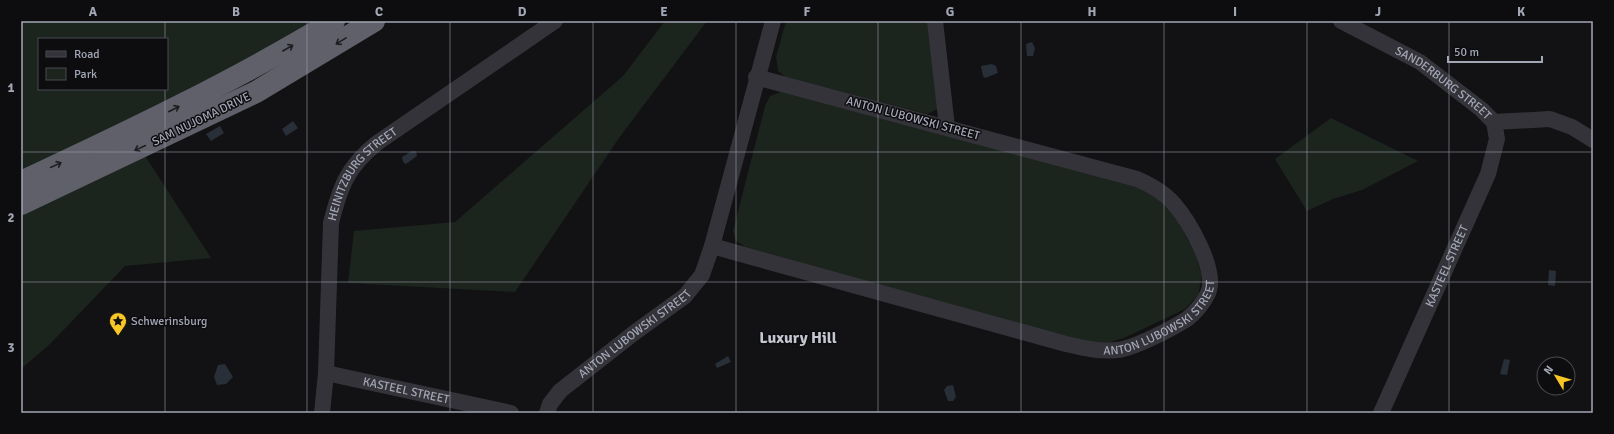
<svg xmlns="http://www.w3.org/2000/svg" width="1614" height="434" font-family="Signika,sans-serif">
  <rect width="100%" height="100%" fill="#121214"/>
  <g fill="#1c241e" fill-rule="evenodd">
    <path d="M21,21H321L239,71L21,171ZM39,39H167V89H39Z"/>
    <polygon points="665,21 707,21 619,138 515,292 348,283 354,231 455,222 623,76"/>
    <polygon points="786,21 931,21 938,109 927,114 786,77 778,71 776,57"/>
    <polygon points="781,92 1136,186 1160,200 1176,217 1195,254 1202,276 1198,295 1185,309 1124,338 1104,344 1080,342 746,247 736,241 733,231 765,106 770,96"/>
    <polygon points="1331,118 1418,161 1362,190 1333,199 1307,211 1275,159"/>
    <polygon points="140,148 211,258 125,266 51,343 21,369 21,204"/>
  </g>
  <g fill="#282f38">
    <polygon points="1032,42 1035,48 1033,56 1027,56 1026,44"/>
    <polygon points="992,64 996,66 998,73 985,78 983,76 981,66"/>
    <polygon points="293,121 298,128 286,136 282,129"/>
    <polygon points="220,126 224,133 211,141 206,134"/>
    <polygon points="412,151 416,151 417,156 406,164 403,162 402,157"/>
    <polygon points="1549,270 1556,271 1555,286 1548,285"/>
    <polygon points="728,356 731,362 717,368 715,364"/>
    <polygon points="1504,359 1510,360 1507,375 1500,374"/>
    <polygon points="225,364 233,377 226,384 217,385 214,377 218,365"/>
    <polygon points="953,385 956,397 953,401 948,401 944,390 947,386"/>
  </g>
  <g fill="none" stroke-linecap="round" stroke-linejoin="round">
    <g stroke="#333339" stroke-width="16">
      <polyline points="935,21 947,127"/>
      <path id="s1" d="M1341,21L1420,62L1481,109L1494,122L1550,119L1572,127L1593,140"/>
      <path id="s2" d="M712,246L1066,344C1083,348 1100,352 1117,350C1133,349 1173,328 1187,319C1195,313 1204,302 1208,293C1218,271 1189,221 1174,204C1164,192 1151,185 1137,179L756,77"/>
      <path id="s3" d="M326,373L511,413"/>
      <path id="s4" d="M322,413L326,373L331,223C340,187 347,167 377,143L555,21"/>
      <path id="s5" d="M547,413L550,404L560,391L634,333L685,296L702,275L712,246L773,21"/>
      <path id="s6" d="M1381,413L1488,174L1497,139L1494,122"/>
    </g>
    <g stroke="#5f606a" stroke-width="22">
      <path d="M21,182C128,132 233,82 334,21"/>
      <polyline points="21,204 256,92 374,21"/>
    </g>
  </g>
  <defs><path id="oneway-shaft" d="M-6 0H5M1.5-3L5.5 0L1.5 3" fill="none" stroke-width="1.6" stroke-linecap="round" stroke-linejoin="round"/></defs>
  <g stroke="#1d1e21">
    <use href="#oneway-shaft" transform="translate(341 41) rotate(149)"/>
    <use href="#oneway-shaft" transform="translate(288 48) rotate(-30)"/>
    <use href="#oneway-shaft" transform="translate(174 109) rotate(-27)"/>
    <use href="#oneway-shaft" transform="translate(140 148) rotate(155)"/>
    <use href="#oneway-shaft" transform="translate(56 165) rotate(-25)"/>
  </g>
  <path fill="none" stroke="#a3a6b5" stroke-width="1" stroke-opacity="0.55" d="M165,21V39M307,21V413M450,21V413M593,21V413M736,21V413M878,21V413M1021,21V413M1164,21V413M1307,21V413M1449,21V413M165,89V413M21,152H1593M21,282H1593"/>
  <defs>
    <g id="sight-pin" transform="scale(0.9)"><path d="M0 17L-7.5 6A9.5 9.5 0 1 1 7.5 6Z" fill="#f8c725" stroke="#0d0d0f"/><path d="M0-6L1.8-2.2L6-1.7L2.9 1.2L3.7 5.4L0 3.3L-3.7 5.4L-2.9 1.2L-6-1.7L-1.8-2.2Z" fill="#111"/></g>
  </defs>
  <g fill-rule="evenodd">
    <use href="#sight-pin" x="118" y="321"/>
  </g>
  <g text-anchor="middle" stroke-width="3" stroke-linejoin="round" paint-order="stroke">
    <g font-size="12" fill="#a3a6b5" stroke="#0d0d0f">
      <text dy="4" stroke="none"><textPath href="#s1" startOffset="120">SANDERBURG STREET</textPath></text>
      <text transform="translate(913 118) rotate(15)" y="4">ANTON LUBOWSKI STREET</text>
      <text transform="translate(201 119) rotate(-26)" y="4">SAM NUJOMA DRIVE</text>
      <text dy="4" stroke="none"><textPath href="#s4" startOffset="250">HEINITZBURG STREET</textPath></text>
      <text dy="4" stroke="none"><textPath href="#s6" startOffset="161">KASTEEL STREET</textPath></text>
      <text dy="4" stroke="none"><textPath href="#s2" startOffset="474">ANTON LUBOWSKI STREET</textPath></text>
      <text dy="4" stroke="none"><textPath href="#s5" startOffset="120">ANTON LUBOWSKI STREET</textPath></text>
      <text dy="4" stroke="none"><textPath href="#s3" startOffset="82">KASTEEL STREET</textPath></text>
    </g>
    <g font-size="12" fill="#a3a6b5" stroke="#0d0d0f" text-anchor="start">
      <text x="131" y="325">Schwerinsburg</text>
    </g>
    <g font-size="16" font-weight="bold" fill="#c4c6d1" stroke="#0d0d0f">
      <text x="798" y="343">Luxury Hill</text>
    </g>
  </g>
  <rect width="1614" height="434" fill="none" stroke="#0d0d0f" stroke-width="44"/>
  <rect x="38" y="38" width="130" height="52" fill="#0d0d0f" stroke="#494a51"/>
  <rect x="46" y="51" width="20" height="6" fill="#333339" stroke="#494a51"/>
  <text x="74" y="58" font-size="12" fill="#a3a6b5">Road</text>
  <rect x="46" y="68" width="20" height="12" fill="#1c241e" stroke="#494a51"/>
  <text x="74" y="78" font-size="12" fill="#a3a6b5">Park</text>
  <g transform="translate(1556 376) rotate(308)"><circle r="19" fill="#0d0d0f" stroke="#494a51"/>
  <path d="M0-3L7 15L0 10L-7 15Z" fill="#f8c725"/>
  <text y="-6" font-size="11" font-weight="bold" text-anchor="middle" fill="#a3a6b5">N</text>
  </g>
  <path d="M1448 56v6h94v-6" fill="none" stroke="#a3a6b5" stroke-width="2"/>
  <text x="1454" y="56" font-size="12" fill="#a3a6b5" stroke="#0d0d0f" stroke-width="3" paint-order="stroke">50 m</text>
  <rect x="22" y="22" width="1570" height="390" fill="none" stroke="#a3a6b5" stroke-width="1.5"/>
  <g font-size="13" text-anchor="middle" font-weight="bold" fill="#a3a6b5">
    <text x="93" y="16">A</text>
    <text x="236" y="16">B</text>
    <text x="379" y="16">C</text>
    <text x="522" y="16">D</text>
    <text x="664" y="16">E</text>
    <text x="807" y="16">F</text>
    <text x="950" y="16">G</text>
    <text x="1092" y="16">H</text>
    <text x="1235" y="16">I</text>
    <text x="1378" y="16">J</text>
    <text x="1521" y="16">K</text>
    <text x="11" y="92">1</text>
    <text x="11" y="222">2</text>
    <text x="11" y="352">3</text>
  </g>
</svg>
